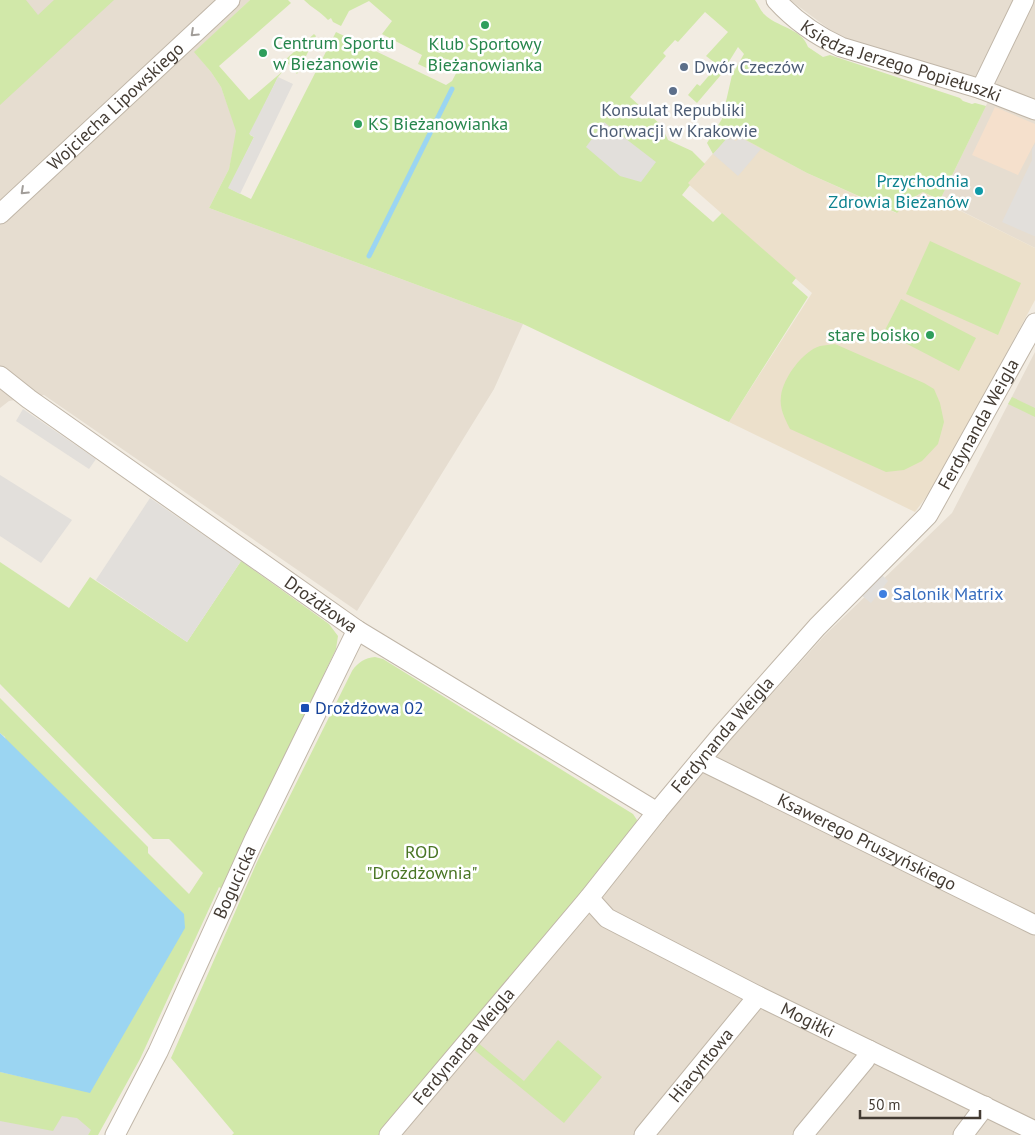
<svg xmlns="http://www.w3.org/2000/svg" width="1035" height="1135" font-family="'PT Sans',sans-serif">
  <rect width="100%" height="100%" fill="#f2ece2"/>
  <g fill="#e6ddd0">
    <polygon points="0,0 250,0 195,52 211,72 221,87 237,131 229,169 209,208 523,324 494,389 357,611 44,395 9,401 0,408"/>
    <polygon points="790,0 1035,0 1035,248 940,200 997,83 867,47 837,35"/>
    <polygon points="1035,352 1035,1135 399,1135 713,759 825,635 952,513"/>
  </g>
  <polygon fill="#f5e0cc" points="995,107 1035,124 1035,142 1018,175 972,155"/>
  <polygon fill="#e3ddd8" points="0,1072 90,1093 110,1102 88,1135 0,1135"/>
  <polygon fill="#ece0cb" points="732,132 807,173 896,213 909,200 923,192 1035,248 1035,300 966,429 929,493 915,512 729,422 812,293 687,183"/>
  <g fill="#d1e8a9">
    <polygon points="0,0 26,0 38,15 54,0 114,0 0,105"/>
    <path d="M250,0H288L291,3L219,66L249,100L283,71L278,77L250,135L254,137L229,188L251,199L336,32L446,85L452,81L460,66L444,58L438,70L435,72L418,64L422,55L382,34L392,21L369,1L349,11L341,26L333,22L331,18L328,20C321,12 312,8 304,0H755C758,4 760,10 764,14C776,27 802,28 808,47L823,57L830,55L960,98L963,101L972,104L975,103L986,106L940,200L923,192L909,200L897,213L807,173L733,133L713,154L707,143L722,119L732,75L744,54L738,47L720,76L697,103L688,95L697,84L700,86L712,72L709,70L715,63L706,56L728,32L705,12L678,42L675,40L663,53L666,56L630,97L661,125L668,140L692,151L705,164L688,183L690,185L682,195L713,222L722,213L796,278L792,283L808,297L729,422L523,324L209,208L229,169L236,131L221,87L211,72L194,52Z"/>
    <polygon points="314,34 316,36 297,74 285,60"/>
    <polygon points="930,241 1021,283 998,335 906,294"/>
    <polygon points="901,299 976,338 959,371 884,332"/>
    <path d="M835,344L924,383L934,389L940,403L944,422L938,444L922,461L904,470L886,472L790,429C785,419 779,408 781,396C783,378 803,351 820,346C825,345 830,345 835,344Z"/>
    <polygon points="1012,397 1035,408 1035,417 1008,404"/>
    <polygon points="241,561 329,624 338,636 336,649 222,889 219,887 140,1059 98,1135 88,1135 91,1130 77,1118 62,1116 53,1131 0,1121 0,1072 90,1092 5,737 0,733 0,698 148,847 148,853 189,894 203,873 169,839 153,839 0,684 0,562 69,608 90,577 187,642"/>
    <path d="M375,657L383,659L633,814L637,820L635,831L382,1135H232L234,1133L171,1058L257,862L352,671C358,662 365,658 375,657Z"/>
    <polygon points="558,1040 602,1077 564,1123 472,1048 477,1042 524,1081"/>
  </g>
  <g fill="#e2dfdb">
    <polygon points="278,77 293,84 240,194 228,188 254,137 249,134"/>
    <polygon points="604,122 656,162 641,182 620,176 586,147"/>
    <polygon points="728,137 736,141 740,137 761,149 738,176 713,154"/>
    <polygon points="1035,144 1035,236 1034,236 1002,222 1032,160 1032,149"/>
    <polygon points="23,409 96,459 89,469 16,421"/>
    <polygon points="0,475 72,520 41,563 0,536"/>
    <polygon points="150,498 241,561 187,642 96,580"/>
    <polygon points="882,575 888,581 871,603 861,595"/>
  </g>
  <polygon fill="#9bd5f2" points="0,733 184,914 185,928 90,1093 0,1072"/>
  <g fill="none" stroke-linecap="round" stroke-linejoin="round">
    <polyline stroke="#9bd5f2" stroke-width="5" points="369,256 452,89"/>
    <g stroke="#c0b6a8" stroke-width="21">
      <g id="minor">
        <path id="s1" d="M776,0C795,21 815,35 841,47L981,89L1035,110"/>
        <polyline points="981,89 1024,0"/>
        <path id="s2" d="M0,214L230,0"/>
        <path id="s3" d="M0,376L29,399L357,630L657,812"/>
        <path id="s4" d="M700,760L1035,925"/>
        <path id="s5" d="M589,898L607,918L758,996L1035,1131"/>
        <path id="s6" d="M115,1135L158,1052L254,840L357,630"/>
        <path id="s7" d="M389,1135L589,898L657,812L722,734L817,627L928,515L1035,323"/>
        <path id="s8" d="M644,1135L758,996"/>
        <polyline points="803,1135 865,1060 869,1050"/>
        <polyline points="963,1135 985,1106"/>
      </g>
    </g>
    <use href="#minor" stroke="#fff" stroke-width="19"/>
  </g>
  <defs><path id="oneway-chevron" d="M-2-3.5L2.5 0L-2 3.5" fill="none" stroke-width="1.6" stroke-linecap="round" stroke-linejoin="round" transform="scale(1.25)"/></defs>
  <g stroke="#a19d99">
    <use href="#oneway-chevron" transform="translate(194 33) rotate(137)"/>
    <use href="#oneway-chevron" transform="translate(24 191) rotate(137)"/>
  </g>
  <g fill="#2e9e5b" stroke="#fff" stroke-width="2">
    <circle cx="485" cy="25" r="5"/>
    <circle cx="263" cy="53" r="5"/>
    <circle cx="358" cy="124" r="5"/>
    <circle cx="930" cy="335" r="5"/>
  </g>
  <g fill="#5c6f8a" stroke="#fff" stroke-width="2">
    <circle cx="684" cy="67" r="5"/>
    <circle cx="673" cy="91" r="5"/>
  </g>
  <circle fill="#0f9aa8" stroke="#fff" stroke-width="2" cx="979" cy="191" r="5"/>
  <circle fill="#3f7fe0" stroke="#fff" stroke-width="2" cx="883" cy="594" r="5"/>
  <rect fill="#1a4fb4" stroke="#fff" stroke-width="2" x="300" y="703" width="10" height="10" rx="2.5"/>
  <g text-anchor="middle" stroke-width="5" stroke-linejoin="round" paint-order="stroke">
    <g font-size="18" fill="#27864d" stroke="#fff" text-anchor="start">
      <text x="273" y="49">Centrum Sportu<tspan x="273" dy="21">w Bieżanowie</tspan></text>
      <text x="485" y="50" text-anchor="middle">Klub Sportowy<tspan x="485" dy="21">Bieżanowianka</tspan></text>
      <text x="368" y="130">KS Bieżanowianka</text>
      <text x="920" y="341" text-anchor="end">stare boisko</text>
    </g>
    <g font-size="18" fill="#433b33" stroke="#fff">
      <text dy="6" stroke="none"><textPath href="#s1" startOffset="142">Księdza Jerzego Popiełuszki</textPath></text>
      <text dy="6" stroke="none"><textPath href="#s2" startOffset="158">Wojciecha Lipowskiego</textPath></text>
      <text dy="6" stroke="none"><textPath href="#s7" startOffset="926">Ferdynanda Weigla</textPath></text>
      <text dy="6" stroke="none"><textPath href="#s3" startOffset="394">Drożdżowa</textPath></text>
      <text dy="6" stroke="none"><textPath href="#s7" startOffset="521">Ferdynanda Weigla</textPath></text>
      <text dy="6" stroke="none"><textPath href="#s4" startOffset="186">Ksawerego Pruszyńskiego</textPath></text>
      <text dy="6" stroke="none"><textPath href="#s6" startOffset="280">Bogucicka</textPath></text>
      <text dy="6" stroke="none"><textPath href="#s5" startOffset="252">Mogiłki</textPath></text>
      <text dy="6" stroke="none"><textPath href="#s7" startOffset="116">Ferdynanda Weigla</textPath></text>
      <text dy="6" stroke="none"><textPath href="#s8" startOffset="90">Hiacyntowa</textPath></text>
    </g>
    <g font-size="18" fill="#4e5e75" stroke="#fff" text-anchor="start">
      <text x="694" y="73">Dwór Czeczów</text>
      <text x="673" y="116" text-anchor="middle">Konsulat Republiki<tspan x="673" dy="21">Chorwacji w Krakowie</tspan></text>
    </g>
    <g font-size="18" fill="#0d838f" stroke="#fff" text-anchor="end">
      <text x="969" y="187">Przychodnia<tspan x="969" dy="21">Zdrowia Bieżanów</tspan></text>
    </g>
    <g font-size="18" fill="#366cbe" stroke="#fff" text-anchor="start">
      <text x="893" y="600">Salonik Matrix</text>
    </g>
    <g font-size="18" fill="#164399" stroke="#fff" text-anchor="start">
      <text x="315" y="714">Drożdżowa 02</text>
    </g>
    <g font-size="18" fill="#4a7625" stroke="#fff">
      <text x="422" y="858">ROD<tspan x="422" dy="21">"Drożdżownia"</tspan></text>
    </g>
  </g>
  <path d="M860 1110v8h120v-8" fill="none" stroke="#433b33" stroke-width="2.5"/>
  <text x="868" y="1110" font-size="15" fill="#433b33" stroke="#ffffff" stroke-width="4" paint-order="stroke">50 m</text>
</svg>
